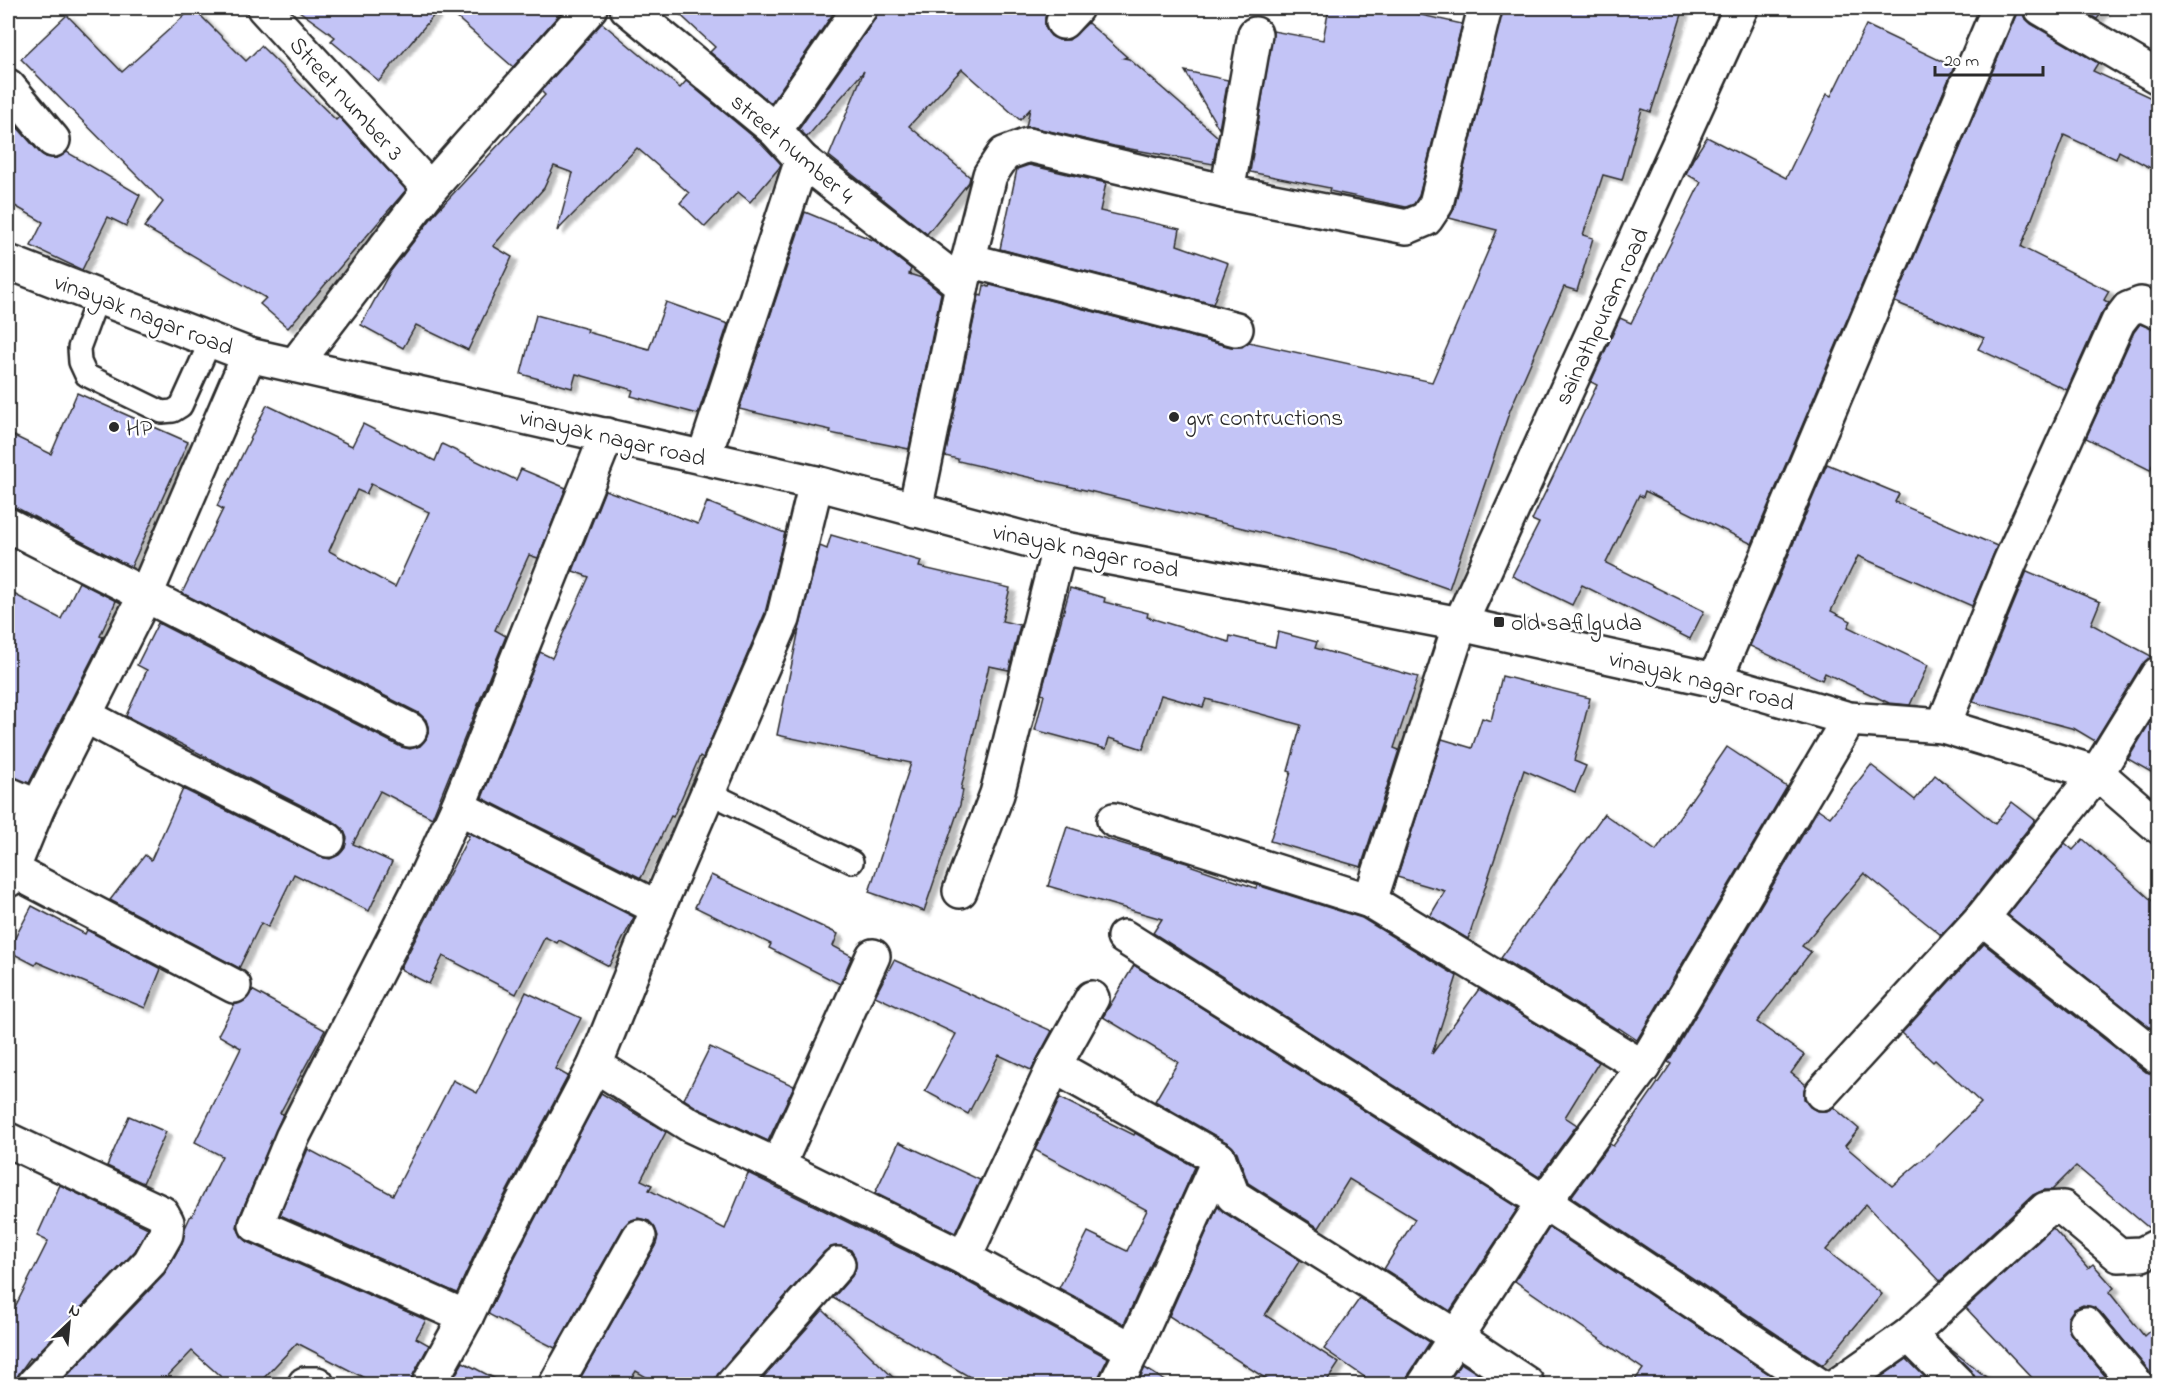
<svg xmlns="http://www.w3.org/2000/svg" width="2166" height="1392" font-family="'Indie Flower',sans-serif">
  <defs>
    <filter id="shadow"><feDropShadow dx="6" dy="4" stdDeviation="1.5" flood-color="#0004"/></filter>
  </defs>
  <rect width="100%" height="100%" fill="#fff"/>
  <filter id="ink" filterUnits="userSpaceOnUse"><feTurbulence type="fractalNoise" baseFrequency=".0167" numOctaves="2"/><feDisplacementMap in="SourceGraphic" scale="12" xChannelSelector="R" yChannelSelector="G"/><feConvolveMatrix kernelMatrix="1 2 1 2 8 2 1 2 1" color-interpolation-filters="sRGB"/></filter>
  <g filter="url(#ink)">
    <g fill="#c3c4f6" stroke="#2b2b2b" stroke-width="1.5" fill-rule="evenodd" filter="url(#shadow)">
      <polygon points="193,8 246,61 261,46 336,120 339,117 406,190 288,328 260,304 266,298 144,227 163,202 21,59 67,15 122,72"/>
      <polygon points="295,8 440,8 379,81 331,41 335,37"/>
      <polygon points="446,8 565,8 513,67"/>
      <polygon points="673,8 837,8 771,103 710,52 715,47"/>
      <polygon points="878,8 1051,8 1045,17 1045,27 1051,36 1059,40 1069,40 1088,23 1127,57 1124,58 1129,59 1218,137 1213,164 1114,146 1032,127 1026,127 1030,109 1020,120 962,69 909,126 970,177 969,182 927,234 829,156 864,71 807,137 799,129 875,19"/>
      <polygon points="1329,8 1390,8 1462,24 1419,196 1414,204 1406,207 1329,191 1330,188 1250,172 1273,31 1323,40"/>
      <polygon points="1503,8 1684,8 1651,112 1642,109 1622,180 1603,175 1583,235 1593,238 1577,291 1564,287 1510,410 1449,589 1350,554 1085,490 958,461 958,459 945,456 979,295 982,296 984,285 989,287 990,285 1231,347 1242,347 1249,342 1432,382 1497,230 1449,218 1454,209"/>
      <polygon points="2017,8 2022,8 2024,17 2031,24 2098,63 2093,71 2158,101 2158,172 2119,151 2116,159 2064,135 2021,247 2109,291 2104,300 2109,303 2101,314 2067,390 1978,349 1984,338 1895,302 2016,15"/>
      <polygon points="2077,8 2105,8 2097,19"/>
      <polygon points="602,23 680,88 686,81 762,144 781,164 779,168 750,202 738,192 705,227 680,203 689,193 637,148 557,231 573,173 554,166 544,188 493,246 512,257 468,350 416,325 403,348 361,325 390,272 437,211 545,95 541,91"/>
      <polygon points="1866,25 1954,67 1752,544 1645,491 1643,497 1639,495 1606,563 1704,611 1690,639 1582,585 1572,605 1512,576 1539,523 1532,520 1597,385 1591,382 1620,318 1631,323 1701,182 1686,174 1693,159 1707,137 1786,178 1827,94 1831,96"/>
      <polygon points="1185,71 1228,80 1219,129"/>
      <polygon points="8,117 39,152 46,157 57,158 67,152 140,195 126,226 108,217 82,270 31,246 43,222 8,202"/>
      <polygon points="1029,165 1106,183 1100,211 1180,229 1177,245 1228,263 1213,304 1000,249 1017,169"/>
      <polygon points="805,212 875,241 911,269 909,274 922,278 941,293 909,449 830,433 831,430 739,409"/>
      <polygon points="666,302 728,324 698,414 631,396 633,390 576,374 572,388 521,374 536,315 588,329 587,332 649,349"/>
      <polygon points="2140,324 2158,331 2158,453 2150,470 2086,438 2134,332"/>
      <polygon points="77,393 188,442 131,567 17,508 8,506 8,433 51,454"/>
      <path d="M267,405L352,446L363,424L435,461L442,444L516,480L521,469L566,488L538,558L529,555L495,630L506,636L432,818L380,791L353,844L392,862L369,911L294,874L268,927L261,923L239,968L110,900L145,855L151,860L183,789L320,857L330,859L339,855L345,848L347,838L343,829L336,823L126,716L147,670L137,665L158,623L401,747L410,749L420,746L426,739L429,730L426,720L419,713L182,593L223,509L217,506ZM371,484L429,512L395,587L329,551L357,490L366,494Z"/>
      <polygon points="1827,464 1899,494 1895,502 1997,546 1972,606 1858,556 1831,611 1851,621 1848,627 1928,665 1910,705 1889,703 1825,673 1822,680 1750,646"/>
      <polygon points="605,490 698,524 707,502 785,533 765,613 703,758 700,756 673,817 671,816 641,878 482,798 540,652 552,658 589,577 573,571"/>
      <polygon points="831,535 921,561 919,567 1010,588 1002,621 1020,625 1009,670 989,666 961,789 963,790 960,805 924,911 869,892 911,763 777,735 799,629 820,546 827,549"/>
      <polygon points="2027,571 2100,602 2091,624 2153,657 2142,664 2095,741 2075,729 1973,702"/>
      <polygon points="79,582 116,601 100,636 103,637 29,783 8,776 8,591 61,619"/>
      <polygon points="1070,588 1105,598 1104,602 1148,613 1147,617 1229,642 1230,636 1275,647 1278,632 1317,642 1315,648 1418,677 1394,748 1399,750 1361,867 1270,841 1291,772 1288,771 1301,725 1206,699 1203,707 1161,695 1143,749 1109,738 1106,749 1035,730 1044,695 1041,694"/>
      <polygon points="1502,676 1590,698 1574,761 1586,766 1575,792 1524,770 1468,939 1430,916 1445,891 1397,877 1442,739 1472,748 1482,718 1491,721"/>
      <polygon points="2158,709 2158,776 2128,759"/>
      <polygon points="1727,747 1787,787 1637,1040 1619,1028 1618,1030 1501,958 1604,814 1656,851"/>
      <polygon points="1871,765 1915,800 1935,775 1995,824 2012,802 2035,820 1968,906 1941,935 1864,873 1802,946 1811,952 1757,1022 1804,1055 1791,1073 1806,1085 1804,1090 1804,1099 1810,1107 1817,1111 1827,1111 1833,1107 1859,1129 1845,1146 1892,1186 1929,1154 1981,1103 1935,1060 1933,1062 1902,1033 1984,944 2146,1072 2158,1075 2158,1227 2150,1229 2076,1166 2052,1190 2044,1190 2033,1195 1940,1281 1866,1204 1826,1250 1882,1294 1823,1365 1571,1197 1610,1144 1613,1146 1630,1123 1671,1064 1668,1062 1818,809 1830,817"/>
      <polygon points="1067,827 1190,864 1189,865 1256,888 1257,885 1362,918 1457,976 1432,1054 1479,989 1599,1062 1565,1117 1577,1125 1539,1177 1153,933 1162,919 1048,886"/>
      <polygon points="467,832 634,917 609,966 559,940 557,943 545,937 516,994 443,956 429,984 400,969 469,836 466,835"/>
      <polygon points="2083,839 2158,906 2158,1034 2008,915 2065,843 2073,850"/>
      <polygon points="711,875 838,934 833,946 852,956 840,984 769,948 771,944 695,907"/>
      <polygon points="32,906 85,934 87,930 161,969 145,1008 37,962 35,965 8,951"/>
      <polygon points="894,960 1052,1031 1031,1070 999,1055 968,1114 925,1091 956,1034 875,996"/>
      <polygon points="1134,965 1518,1208 1450,1311 1384,1269 1415,1219 1349,1179 1319,1228 1248,1183 1237,1152 1228,1143 1155,1101 1178,1062 1103,1017"/>
      <polygon points="252,990 325,1030 280,1113 283,1114 239,1218 237,1227 241,1236 248,1242 426,1320 416,1338 429,1345 413,1375 410,1384 376,1384 297,1343 258,1384 229,1384 192,1351 160,1384 72,1384 65,1378 164,1275 182,1243 185,1228 191,1215 192,1216 222,1156 195,1142 241,1048 218,1035 234,1005 244,1001"/>
      <polygon points="526,992 581,1018 555,1069 568,1076 481,1240 457,1293 280,1215 308,1149 393,1195 453,1080 477,1093"/>
      <polygon points="710,1047 794,1086 768,1141 699,1109 684,1099"/>
      <polygon points="601,1093 666,1132 641,1180 652,1185 649,1190 725,1229 748,1173 955,1275 1108,1358 1099,1376 1097,1384 982,1384 833,1298 852,1276 856,1267 855,1257 851,1250 841,1246 831,1247 824,1252 719,1372 715,1384 658,1384 636,1371 628,1384 577,1384 655,1246 658,1236 655,1228 649,1221 638,1218 629,1221 623,1228 555,1348 488,1314 515,1257"/>
      <polygon points="1060,1098 1134,1135 1135,1133 1195,1167 1124,1324 1059,1288 1088,1232 1127,1251 1147,1210 1035,1150"/>
      <polygon points="129,1116 166,1132 143,1183 107,1166"/>
      <polygon points="899,1142 980,1180 955,1233 875,1193"/>
      <polygon points="60,1185 148,1228 135,1251 32,1359 30,1358 20,1372 16,1379 16,1384 8,1384 8,1321 48,1241 37,1236"/>
      <polygon points="1218,1206 1223,1212 1300,1260 1265,1315 1339,1363 1325,1384 1274,1384 1169,1316"/>
      <polygon points="1549,1228 1784,1384 1632,1384 1643,1369 1515,1281"/>
      <polygon points="2053,1228 2088,1268 2093,1264 2114,1288 2109,1292 2144,1336 2158,1323 2158,1384 2154,1384 2150,1372 2100,1312 2093,1307 2083,1305 2074,1309 2068,1318 2068,1328 2072,1336 2112,1384 2038,1384 1966,1308"/>
      <polygon points="1360,1298 1430,1342 1409,1374 1407,1384 1375,1384 1324,1349"/>
      <polygon points="823,1310 900,1384 757,1384"/>
      <polygon points="1944,1344 1995,1384 1976,1384 1976,1379 1971,1371"/>
      <polygon points="1907,1359 1932,1384 1871,1384"/>
      <polygon points="463,1362 505,1384 450,1384"/>
      <polygon points="1461,1363 1494,1384 1447,1384"/>
      <polygon points="1145,1368 1170,1384 1137,1384"/>
    </g>
    <g fill="none" stroke-linecap="round" stroke-linejoin="round">
      <g stroke="#2b2b2b" stroke-width="26">
        <g id="service">
          <polyline points="98,297 79,348 80,362 86,375 162,412 173,411 181,406 211,340"/>
          <polyline points="708,792 852,862"/>
        </g>
      </g>
      <g stroke="#2b2b2b" stroke-width="38">
        <g id="minor">
          <polyline points="264,8 430,189"/>
          <polyline points="627,8 775,130 802,160 962,285"/>
          <polyline points="2041,8 2158,77"/>
          <polyline points="1063,22 1076,8"/>
          <polyline points="8,86 53,140"/>
          <polyline points="775,130 860,8"/>
          <polyline points="1227,192 1255,34"/>
          <polyline points="968,260 1236,329"/>
          <polyline points="295,365 430,189 590,8"/>
          <polyline points="704,457 802,160"/>
          <polyline points="915,510 962,285 990,175 1004,154 1028,145 1227,192 1407,227 1426,219 1436,204 1485,8"/>
          <polyline points="8,525 410,730"/>
          <polyline points="1460,624 1370,901 1643,1067"/>
          <polyline points="1715,680 1999,8"/>
          <polyline points="86,716 172,762 328,840"/>
          <polyline points="1943,726 2010,562 2118,322 2128,309 2141,304 2158,312"/>
          <polyline points="8,794 38,807"/>
          <polyline points="458,807 658,908"/>
          <polyline points="1114,820 1370,901"/>
          <polyline points="12,870 234,986"/>
          <polyline points="8,880 38,807 146,594 249,355"/>
          <polyline points="960,891 997,794 1059,548"/>
          <polyline points="1982,918 2158,1057"/>
          <polyline points="1124,937 1544,1202 1817,1384"/>
          <polyline points="595,1065 690,1125 778,1166 964,1258 1133,1350 1116,1384"/>
          <polyline points="1054,1066 1219,1159 1233,1196 1455,1336 1527,1384"/>
          <polyline points="1822,1093 1982,918 2097,773 2158,674"/>
          <polyline points="8,1140 162,1213 167,1222 166,1234 150,1262 34,1384"/>
          <polyline points="778,1166 873,956"/>
          <polyline points="964,1258 1054,1066 1092,998"/>
          <polyline points="466,1317 256,1225 292,1138 428,872 458,807 607,435"/>
          <polyline points="2086,1324 2136,1384"/>
          <polyline points="1909,1335 1958,1384"/>
          <polyline points="1133,1350 1219,1159"/>
          <polyline points="305,1384 317,1384"/>
          <polyline points="429,1384 466,1317 498,1249 595,1065 658,908 783,619 816,483"/>
          <polyline points="556,1384 639,1237"/>
          <polyline points="733,1384 838,1264"/>
          <polyline points="1425,1384 1544,1202 1643,1067 1849,719"/>
          <polyline points="1839,1384 1909,1335 2046,1209 2063,1208 2119,1255 2142,1254 2158,1246"/>
        </g>
      </g>
      <g stroke="#2b2b2b" stroke-width="38">
        <g id="tertiary">
          <polyline points="8,262 249,355 816,483 1059,548 1460,624 1715,680 1849,719 1943,726 2097,773 2158,826"/>
          <polyline points="1460,624 1741,8"/>
        </g>
      </g>
      <use href="#service" stroke="#fff" stroke-width="21"/>
      <use href="#minor" stroke="#fff" stroke-width="33"/>
      <use href="#tertiary" stroke="#fff" stroke-width="33"/>
    </g>
  </g>
  <g fill="#2b2b2b" stroke="#fff" stroke-width="2">
    <circle cx="1174" cy="417" r="6"/>
    <circle cx="114" cy="427" r="6"/>
    <rect x="1493" y="616" width="12" height="12" rx="3"/>
  </g>
  <g text-anchor="middle" stroke-width="5" stroke-linejoin="round" paint-order="stroke">
    <g font-size="24" fill="#2b2b2b" stroke="#fff">
      <text transform="translate(347 98) rotate(48)" y="8">Street number 3</text>
      <text transform="translate(793 148) rotate(41)" y="8">street number 4</text>
      <text transform="translate(144 314) rotate(21)" y="8">vinayak nagar road</text>
      <text transform="translate(1601 316) rotate(-65)" y="8">sainathpuram road</text>
      <text transform="translate(613 437) rotate(13)" y="8">vinayak nagar road</text>
      <text transform="translate(1086 550) rotate(12)" y="8">vinayak nagar road</text>
      <text transform="translate(1702 680) rotate(14)" y="8">vinayak nagar road</text>
    </g>
    <g font-size="24" fill="#2b2b2b" stroke="#fff" text-anchor="start">
      <text x="1186" y="425">gvr contructions</text>
      <text x="126" y="435">HP</text>
      <text x="1511" y="630">old safilguda</text>
    </g>
  </g>
  <rect width="2166" height="1392" fill="none" stroke="#fff" stroke-width="30"/>
  <rect x="15" y="15" width="2136" height="1362" fill="none" stroke="#2b2b2b" stroke-width="2" filter="url(#ink)"/>
  <g transform="translate(69 1323) rotate(26)" stroke="#ffffff" stroke-width="4.5" paint-order="stroke">
  <path d="M0-4.5L10 22L0 15L-10 22Z" fill="#2b2b2b"/>
  <text y="-9" font-size="16" font-weight="bold" text-anchor="middle" fill="#2b2b2b">N</text>
  </g>
  <path d="M1935 66v9h108v-9" fill="none" stroke="#2b2b2b" stroke-width="3"/>
  <text x="1944" y="66" font-size="18" fill="#2b2b2b" stroke="#ffffff" stroke-width="4.5" paint-order="stroke">20 m</text>
</svg>
